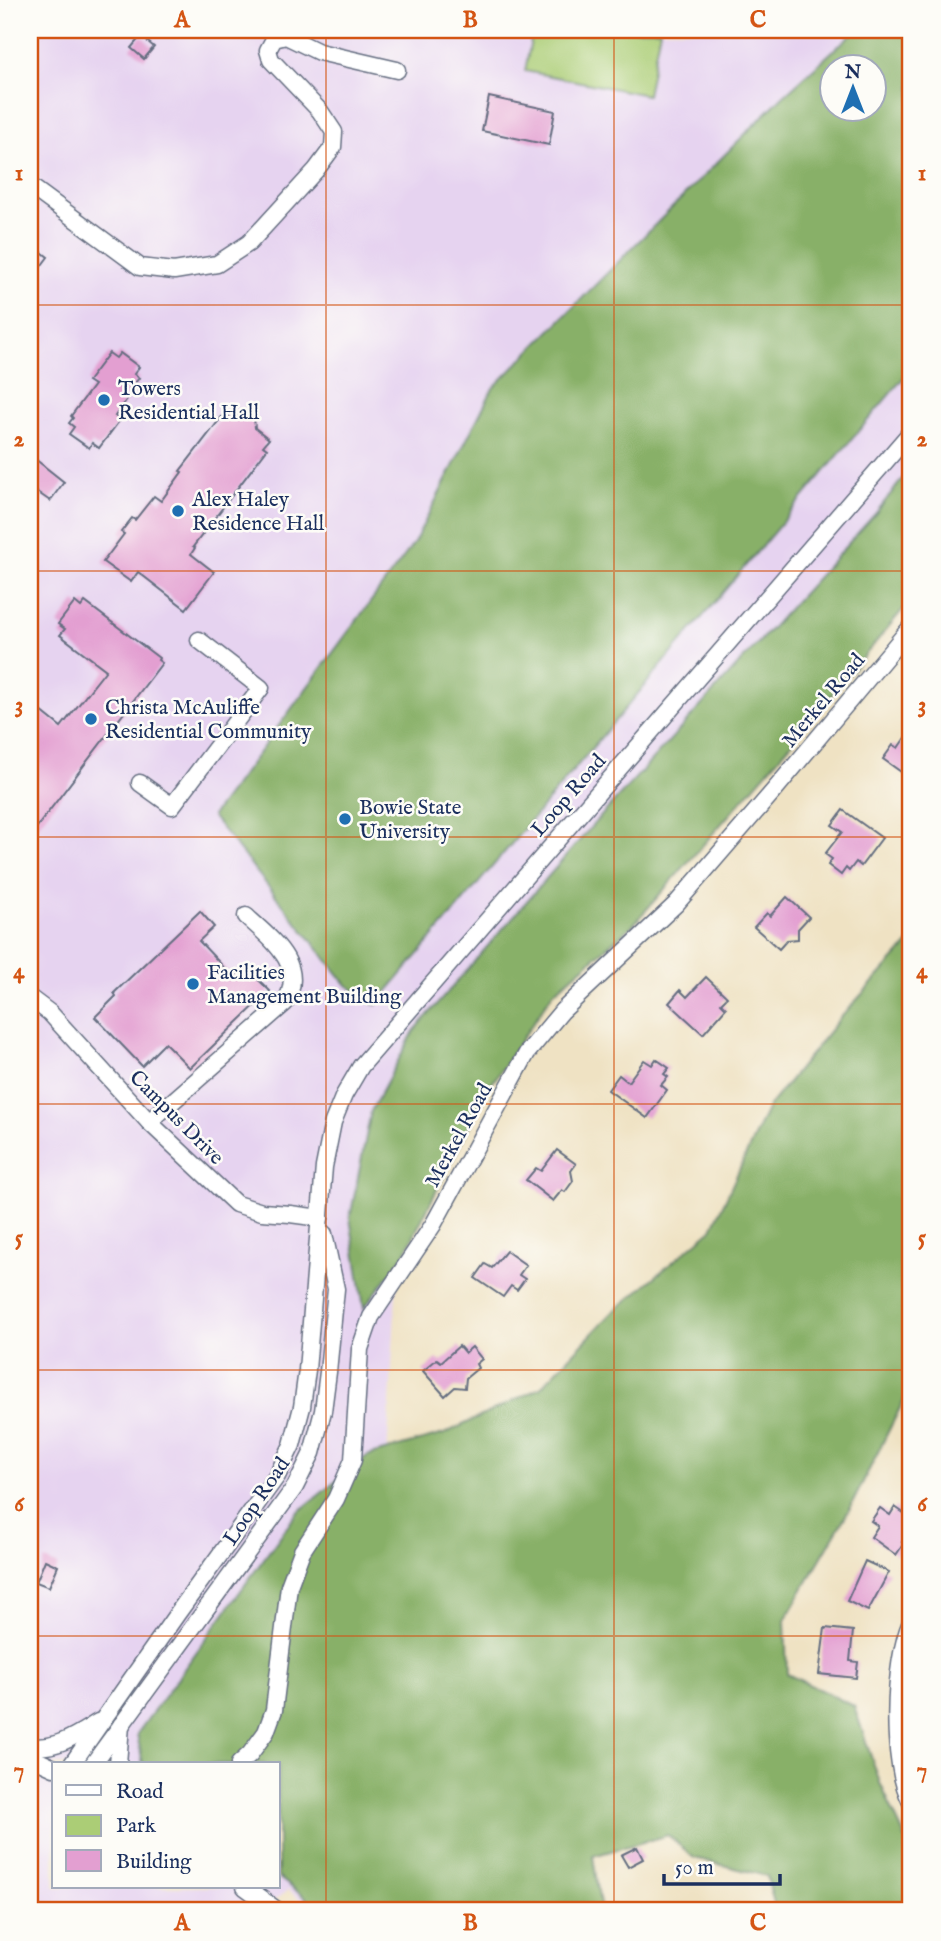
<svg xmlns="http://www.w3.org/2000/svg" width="941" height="1941" font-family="'IM FELL English',serif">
  <rect width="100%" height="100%" fill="#fdfcf7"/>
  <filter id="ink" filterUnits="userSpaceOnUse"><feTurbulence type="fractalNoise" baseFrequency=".0143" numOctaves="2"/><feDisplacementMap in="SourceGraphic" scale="14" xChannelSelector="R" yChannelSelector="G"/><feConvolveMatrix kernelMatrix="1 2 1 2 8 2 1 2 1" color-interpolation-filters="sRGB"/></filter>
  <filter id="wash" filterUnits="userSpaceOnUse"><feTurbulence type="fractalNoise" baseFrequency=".00686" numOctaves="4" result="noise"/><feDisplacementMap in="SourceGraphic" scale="28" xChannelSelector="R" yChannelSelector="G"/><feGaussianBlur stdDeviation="1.57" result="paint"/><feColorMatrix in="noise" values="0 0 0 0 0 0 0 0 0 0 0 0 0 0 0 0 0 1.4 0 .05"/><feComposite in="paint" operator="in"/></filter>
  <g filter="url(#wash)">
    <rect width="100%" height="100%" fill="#efe2c3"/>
    <path fill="#e6d3f0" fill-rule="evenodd" d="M30,30H911V512L409,1126L398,1257L362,1911H315L288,1890L260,1911H30ZM832,66H874V108H832ZM54,1764H278V1887H54Z"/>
    <polygon fill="#abcd76" stroke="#637e6a" stroke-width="2" points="533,30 660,30 647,95 525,71"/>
    <g fill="#88b067" stroke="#527062" stroke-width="2" fill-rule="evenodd">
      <path d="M856,30H911V369L376,1005L347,985L212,816L414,543L493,388L782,97ZM832,66H874V108H832Z"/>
      <polygon points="911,468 911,600 791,744 634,924 553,993 487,1091 403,1257 364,1308 350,1218 371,1111 414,1031 592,826 875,514"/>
      <polygon points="911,941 911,1386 849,1510 785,1620 787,1674 854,1706 880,1783 911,1850 911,1911 776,1911 767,1876 694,1858 668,1835 593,1856 601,1911 323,1911 278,1877 278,1764 143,1764 137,1734 297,1513 367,1456 444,1434 540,1388 612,1313 712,1229 768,1107 841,1017"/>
    </g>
    <g id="blocks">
      <g fill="#e39fd1">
        <polygon points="141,36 154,47 144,59 131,48"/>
        <polygon points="489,97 555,111 549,145 482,131"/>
        <polygon points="30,243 48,257 30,281"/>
        <polygon points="109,353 116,358 120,353 139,367 134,374 139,378 135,383 137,385 115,416 120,420 99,448 92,443 89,448 69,434 74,427 69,423 73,418 71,416 94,385 88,381"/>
        <polygon points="232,412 242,418 254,417 255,428 269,439 263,446 267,449 193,547 195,548 191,554 214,572 186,609 138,572 131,582 103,562 124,534 121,532 132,518 135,520 154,496 161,501 182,472 180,471 224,414 228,417"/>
        <polygon points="30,455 64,482 50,501 37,492 30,502"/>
        <polygon points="75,602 81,607 85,602 159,658 158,660 162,663 30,836 30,702 61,727 106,670 60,635 65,629 58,624"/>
        <polygon points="911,729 911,779 883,759 893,745 898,748"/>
        <polygon points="843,810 882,838 861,866 856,862 849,871 846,868 841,875 828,865 832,859 825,854 842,832 832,825"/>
        <polygon points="787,897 809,917 798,929 798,939 787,940 779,949 754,927 767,913 770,916"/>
        <polygon points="200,911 214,927 199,941 233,977 245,967 270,991 190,1068 165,1043 142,1066 95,1017 116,996 114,993"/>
        <polygon points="706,977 727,997 721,1003 726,1008 703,1034 669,1003 680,990 687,997"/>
        <polygon points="656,1059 669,1068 664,1074 668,1077 661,1085 667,1090 647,1118 608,1090 619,1075 628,1082 644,1060 652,1065"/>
        <polygon points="557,1150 576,1164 571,1171 573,1181 565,1192 562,1190 553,1201 526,1180 536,1168 541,1171"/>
        <polygon points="506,1251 526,1265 519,1275 525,1279 517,1290 511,1286 503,1297 475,1278 485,1264 492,1268"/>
        <polygon points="459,1346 465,1353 472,1347 482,1359 476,1364 478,1368 466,1378 465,1388 455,1387 445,1396 423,1371 437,1359 441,1362"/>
        <polygon points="895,1507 911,1518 911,1526 902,1542 904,1543 896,1555 871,1537 878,1526 871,1521 880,1508 890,1515"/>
        <polygon points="45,1560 58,1566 49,1587 36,1582"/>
        <polygon points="865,1561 889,1572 868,1611 847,1601"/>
        <polygon points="825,1628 853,1631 850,1661 858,1662 856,1678 819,1674"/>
        <polygon points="637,1847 643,1859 628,1867 621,1855"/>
      </g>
    </g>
  </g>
  <g filter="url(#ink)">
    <use href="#blocks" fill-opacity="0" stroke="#656e81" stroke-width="2"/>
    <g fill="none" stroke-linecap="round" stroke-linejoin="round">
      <g stroke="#656e81" stroke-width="19">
        <g id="minor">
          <polyline points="30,186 140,267 174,271 217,264 249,243 316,170 333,147 334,132 320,111 271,60 268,50 274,39 286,36 319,52 397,70"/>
          <polyline points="140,783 172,806 261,688 199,640"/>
          <polyline points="30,998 50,1013 149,1122 236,1204 262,1212 290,1214 320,1218"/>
          <path d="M149,1122L285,1003C307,965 272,940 246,916"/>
          <path d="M911,1622C893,1663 890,1762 911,1802"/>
          <path d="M30,1746C56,1750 77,1735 98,1722"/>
          <polyline points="30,1757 54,1768"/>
          <polyline points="72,1764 177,1614 277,1476 292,1445 302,1407 307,1370 324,1167 333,1122 344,1095 361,1066 911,432"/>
          <polyline points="93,1764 295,1487 312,1453 323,1411 328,1372 336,1289 324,1234"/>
          <polyline points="118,1764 121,1725"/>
          <polyline points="239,1764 250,1754 266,1732 274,1710 289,1586 302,1551 336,1499 353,1460 360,1349 371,1317 433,1225 527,1053 562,1011 676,904 777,787 911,627"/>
          <polyline points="245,1887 278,1911"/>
        </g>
      </g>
      <use href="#minor" stroke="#fff" stroke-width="16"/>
    </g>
  </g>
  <path fill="none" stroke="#d45514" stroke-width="2" stroke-opacity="0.55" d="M326,30V1911M614,30V1911M30,305H911M30,571H911M30,837H911M30,1104H911M30,1370H911M30,1636H911"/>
  <g fill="#1f6fb2" stroke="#fdfcf7" stroke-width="2.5">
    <circle cx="104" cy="400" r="7"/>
    <circle cx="178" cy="511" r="7"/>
    <circle cx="91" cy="719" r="7"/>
    <circle cx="345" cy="819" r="7"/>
    <circle cx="193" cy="984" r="7"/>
  </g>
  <g text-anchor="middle" stroke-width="5" stroke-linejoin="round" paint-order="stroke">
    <g font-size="21" fill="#1b2f5e" stroke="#fdfcf7" text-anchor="start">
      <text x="118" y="395">Towers<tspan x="118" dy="24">Residential Hall</tspan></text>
      <text x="192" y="506">Alex Haley<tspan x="192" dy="24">Residence Hall</tspan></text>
      <text x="105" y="714">Christa McAuliffe<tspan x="105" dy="24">Residential Community</tspan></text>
      <text x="359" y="814">Bowie State<tspan x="359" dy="24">University</tspan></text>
      <text x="207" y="979">Facilities<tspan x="207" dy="24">Management Building</tspan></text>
    </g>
    <g font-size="21" fill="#1b2f5e" stroke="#fdfcf7">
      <text transform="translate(823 700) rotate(-50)" y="7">Merkel Road</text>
      <text transform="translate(568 795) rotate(-49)" y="7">Loop Road</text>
      <text transform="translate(177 1117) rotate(45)" y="7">Campus Drive</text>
      <text transform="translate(458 1135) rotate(-61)" y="7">Merkel Road</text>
      <text transform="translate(256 1501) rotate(-56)" y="7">Loop Road</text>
    </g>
  </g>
  <rect width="941" height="1941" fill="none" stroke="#fdfcf7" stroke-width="77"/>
  <rect x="52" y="1762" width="228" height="126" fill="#fdfcf7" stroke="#a3aaba" stroke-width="2"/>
  <rect x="66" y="1785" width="35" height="10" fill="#ffffff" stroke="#a3aaba" stroke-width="2"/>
  <text x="116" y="1798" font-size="21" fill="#1b2f5e">Road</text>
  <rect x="66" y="1815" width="35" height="21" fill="#abcd76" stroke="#a3aaba" stroke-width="2"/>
  <text x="116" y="1832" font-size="21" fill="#1b2f5e">Park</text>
  <rect x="66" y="1850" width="35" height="21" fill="#e39fd1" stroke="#a3aaba" stroke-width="2"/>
  <text x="116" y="1868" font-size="21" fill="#1b2f5e">Building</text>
  <g transform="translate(853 88)"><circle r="33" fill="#fdfcf7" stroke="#a3aaba" stroke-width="2"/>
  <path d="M0-5L12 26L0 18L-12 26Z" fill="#1f6fb2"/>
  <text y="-10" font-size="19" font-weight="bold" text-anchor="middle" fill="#1b2f5e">N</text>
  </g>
  <path d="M664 1874v10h116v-10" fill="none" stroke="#1b2f5e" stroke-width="3.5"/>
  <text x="675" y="1874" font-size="21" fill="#1b2f5e" stroke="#fdfcf7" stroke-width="5" paint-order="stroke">50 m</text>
  <rect x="38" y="38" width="864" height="1864" fill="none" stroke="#d45514" stroke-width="2.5"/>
  <g font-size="23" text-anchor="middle" font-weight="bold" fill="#d45514">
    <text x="182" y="27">A</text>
    <text x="470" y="27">B</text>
    <text x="758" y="27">C</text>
    <text x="19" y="180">1</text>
    <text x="922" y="180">1</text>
    <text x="19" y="446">2</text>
    <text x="922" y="446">2</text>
    <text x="19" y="712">3</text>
    <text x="922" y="712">3</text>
    <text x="19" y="978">4</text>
    <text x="922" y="978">4</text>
    <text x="19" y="1245">5</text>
    <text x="922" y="1245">5</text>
    <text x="19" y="1511">6</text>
    <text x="922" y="1511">6</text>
    <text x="19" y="1777">7</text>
    <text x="922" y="1777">7</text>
    <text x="182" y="1930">A</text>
    <text x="470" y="1930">B</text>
    <text x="758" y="1930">C</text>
  </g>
</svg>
